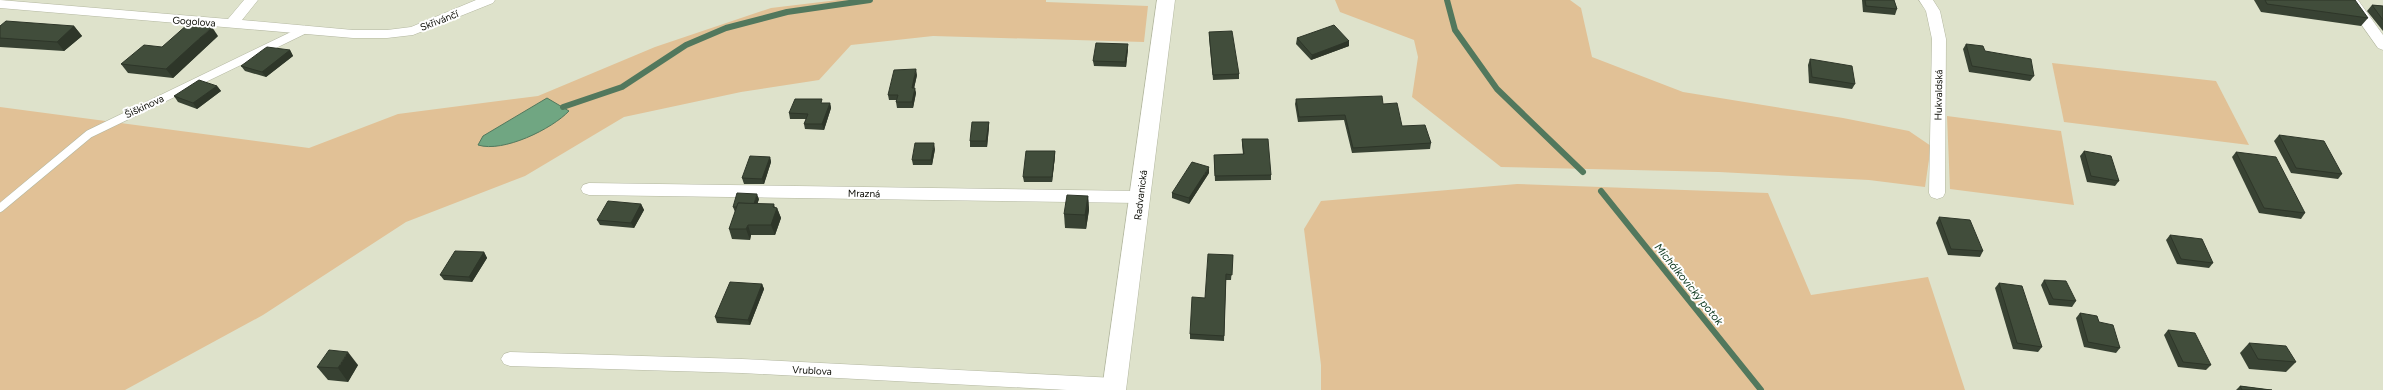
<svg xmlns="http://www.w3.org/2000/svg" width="2383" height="390" font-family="Figtree,sans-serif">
  <rect width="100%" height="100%" fill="#dee2cb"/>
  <g fill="#e1c196">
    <polygon points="838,0 1046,0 1046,2 1148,6 1144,42 933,36 851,45 819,80 741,92 624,117 525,176 406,222 263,315 125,390 0,390 0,107 309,148 398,114 538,96 655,47 771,8"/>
    <polygon points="1335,0 1570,0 1581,8 1592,57 1683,92 1843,118 1909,131 1931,146 1925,187 1869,180 1719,172 1501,167 1412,97 1418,57 1414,40 1340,12"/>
    <polygon points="2052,63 2216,81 2249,145 2064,122"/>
    <polygon points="1947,116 2061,131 2074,205 1950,189"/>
    <polygon points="1517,184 1768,193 1811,295 1928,277 1965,390 1321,390 1321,365 1304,229 1321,201"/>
  </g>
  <path fill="#70a682" stroke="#52785d" d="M547,98L569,111C552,129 503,153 478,145L483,136Z"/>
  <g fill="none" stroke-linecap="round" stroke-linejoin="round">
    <g stroke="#52785d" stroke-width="6">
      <polyline points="1447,0 1455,30 1497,89 1583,172"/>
      <polyline points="563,107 622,87 686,45 726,28 787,12 870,0"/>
      <polyline points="1601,191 1761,390"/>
    </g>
    <g stroke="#b3b7a0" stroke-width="9">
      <polyline id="service" points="0,208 89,134 304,30"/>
    </g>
    <g stroke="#b3b7a0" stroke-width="1">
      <g id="minor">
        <polygon points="0,0 228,19 244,0 258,0 242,20 353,30 387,30 411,27 476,0 495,0 493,3 413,35 387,38 353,38 0,8"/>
        <polygon points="1919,0 1933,0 1940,11 1946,39 1945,193 1943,197 1937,199 1931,197 1929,193 1932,39 1926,11"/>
        <polygon points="2344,0 2358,0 2383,35 2383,50 2378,48"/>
        <polygon points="589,183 1139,191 1145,193 1147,197 1145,201 1139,203 589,195 583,193 581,189 583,185"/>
        <polygon points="510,352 742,359 1115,378 1121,380 1124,385 1122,390 1067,390 742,373 510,366 504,364 501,359 504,354"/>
      </g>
    </g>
    <g stroke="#b3b7a0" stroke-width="1">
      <polygon id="tertiary" points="1157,0 1175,0 1126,390 1102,390"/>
    </g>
    <use href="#service" stroke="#fff" stroke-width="8"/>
    <use href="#minor" fill="#fff" fill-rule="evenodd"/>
    <use href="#tertiary" fill="#fff" fill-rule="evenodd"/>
  </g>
  <g fill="#384233">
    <polygon points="1862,0 1894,0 1897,9 1895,15 1863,12"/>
    <polygon points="2254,0 2350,0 2368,18 2361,26 2261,12"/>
    <polygon points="2372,5 2383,6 2383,31 2367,11"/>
    <polygon points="0,26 74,26 82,36 64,51 0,47"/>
    <polygon points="1209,32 1239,74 1239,79 1213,80 1209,37"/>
    <polygon points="218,36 173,78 128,73 121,64 162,47"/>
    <polygon points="1297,38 1349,41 1349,46 1311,60 1296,44"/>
    <polygon points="1966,44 2034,76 2030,81 1969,72 1963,49"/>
    <polygon points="1128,49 1126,67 1094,66 1093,61"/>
    <polygon points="290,50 293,56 266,77 245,71 241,66"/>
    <polygon points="1810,59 1855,84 1852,89 1809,83 1808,65"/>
    <polygon points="917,75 914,88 916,93 913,108 897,108 896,102 896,100 889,100 888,95"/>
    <polygon points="217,86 221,91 197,109 178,102 174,96"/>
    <polygon points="1296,99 1383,104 1402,126 1431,143 1430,149 1352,153 1344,120 1298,122 1295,104"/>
    <polygon points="823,103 830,103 831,108 824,130 805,129 804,124 806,119 790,119 789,113"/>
    <polygon points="989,122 989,127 987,147 970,147 970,141"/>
    <polygon points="2279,135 2342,174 2338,179 2291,173 2274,141"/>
    <polygon points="1242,139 1271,175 1271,180 1215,181 1214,155 1243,154 1242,145"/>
    <polygon points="935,149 932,165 913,165 912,160"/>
    <polygon points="1055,151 1055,156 1052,182 1024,182 1023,177"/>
    <polygon points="2084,151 2119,181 2115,186 2087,182 2080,156"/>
    <polygon points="2236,152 2305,213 2301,219 2259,213 2232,157"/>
    <polygon points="770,157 771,162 764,184 744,184 742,178"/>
    <polygon points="1209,173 1189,204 1172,198 1172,193"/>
    <polygon points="1088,196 1089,210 1086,229 1065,228 1064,214"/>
    <polygon points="759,199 757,204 777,208 781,218 775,235 751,235 750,240 732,239 729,229 735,212 733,207"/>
    <polygon points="641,204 644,210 634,228 600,225 597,220"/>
    <polygon points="1939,217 1983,251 1980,257 1948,255 1936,223"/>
    <polygon points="2170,235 2213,263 2209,268 2177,264 2166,240"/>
    <polygon points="484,252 487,258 472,282 444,280 440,275"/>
    <polygon points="1233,255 1231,280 1226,280 1224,341 1190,339 1190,334 1205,298"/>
    <polygon points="2044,280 2076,301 2072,307 2049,305 2041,285"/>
    <polygon points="1999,283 2042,347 2038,352 2013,349 1995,288"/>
    <polygon points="762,284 764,289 750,325 717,323 715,317"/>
    <polygon points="2080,313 2099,322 2120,348 2116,353 2084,347 2076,318"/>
    <polygon points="2168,330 2211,365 2206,370 2178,367 2164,335"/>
    <polygon points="2249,343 2296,362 2286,372 2249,369 2240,353"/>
    <polygon points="358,365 348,382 328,380 317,367"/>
    <polygon points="2240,386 2272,390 2236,390"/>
  </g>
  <g fill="#2e3629">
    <polygon points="74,26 82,36 64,51 57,42"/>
    <polygon points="212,27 218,36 173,78 166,69"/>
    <polygon points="1349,41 1349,46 1311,60 1312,55"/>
    <polygon points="1128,44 1128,49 1126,67 1125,62"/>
    <polygon points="290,50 293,56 266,77 262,72"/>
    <polygon points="916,69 917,75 913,93 912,88"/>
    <polygon points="217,86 221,91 197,109 193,103"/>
    <polygon points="915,88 916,93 913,108 912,102"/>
    <polygon points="830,103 831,108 824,130 822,124"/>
    <polygon points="989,122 989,127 987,147 986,141"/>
    <polygon points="934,143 935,149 932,165 931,160"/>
    <polygon points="1055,151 1055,156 1052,182 1052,177"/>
    <polygon points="770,157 771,162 764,184 762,179"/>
    <polygon points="1209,167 1209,173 1189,204 1189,198"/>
    <polygon points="757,194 759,199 755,212 753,207"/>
    <polygon points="1088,196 1089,210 1086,229 1085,215"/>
    <polygon points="641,204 644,210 634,228 631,223"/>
    <polygon points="774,204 776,212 777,208 781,218 775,235 771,225 773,207"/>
    <polygon points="748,225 751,235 750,240 746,229"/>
    <polygon points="484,252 487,258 472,282 469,277"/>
    <polygon points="762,284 764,289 750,325 748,320"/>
    <polygon points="348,352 358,365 348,382 338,368"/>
  </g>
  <g fill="#414d3b" stroke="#2e3629">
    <polygon points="1865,0 1894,0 1897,9 1866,6"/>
    <polygon points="2265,0 2355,0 2368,18 2267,4"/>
    <polygon points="2372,5 2383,6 2383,20"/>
    <polygon points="6,21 74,26 57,42 0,38 0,26"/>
    <polygon points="188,24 212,27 166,69 121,64 144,45 162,47"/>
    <polygon points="1334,25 1349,41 1312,55 1297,38"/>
    <polygon points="1232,31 1239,74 1213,75 1209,32"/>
    <polygon points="1096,43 1128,44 1125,62 1093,61"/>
    <polygon points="1966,44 1983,46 1985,51 2031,59 2034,76 1972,66"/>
    <polygon points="267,47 290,50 262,72 241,66 264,49"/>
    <polygon points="1810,59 1852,66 1855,84 1812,77"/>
    <polygon points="916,69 912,88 915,88 912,102 896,102 898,95 888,95 894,70"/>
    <polygon points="199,80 217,86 193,103 174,96"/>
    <polygon points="1382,96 1383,104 1397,103 1402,126 1425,125 1431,143 1353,148 1345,115 1299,117 1296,99"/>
    <polygon points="795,99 822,99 821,103 830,103 822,124 804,124 808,114 789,113"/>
    <polygon points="972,122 989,122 986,141 970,141"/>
    <polygon points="2279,135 2324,141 2342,174 2296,168"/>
    <polygon points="1242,139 1268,139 1271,175 1215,176 1214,155 1244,154"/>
    <polygon points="915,143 934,143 931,160 912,160"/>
    <polygon points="1026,151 1055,151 1052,177 1023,177"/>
    <polygon points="2084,151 2111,156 2119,181 2091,176"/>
    <polygon points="2236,152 2276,157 2305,213 2264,208"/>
    <polygon points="750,156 770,157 762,179 742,178"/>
    <polygon points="1192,162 1209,167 1189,198 1172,193"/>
    <polygon points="737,193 757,194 754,204 738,203 737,207 733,207"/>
    <polygon points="1067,195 1088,196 1085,215 1064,214"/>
    <polygon points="608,201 641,204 631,223 597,220"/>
    <polygon points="738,203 774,204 773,207 777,208 771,225 748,225 746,229 729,229"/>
    <polygon points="1939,217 1970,220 1983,251 1951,249"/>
    <polygon points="2170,235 2202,239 2213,263 2181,259"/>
    <polygon points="455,251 484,252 469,277 440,275"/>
    <polygon points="1208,254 1233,255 1232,275 1226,274 1224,336 1190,334 1192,297 1205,298"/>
    <polygon points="2044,280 2066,281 2076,301 2053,299"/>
    <polygon points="730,282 762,284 748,320 715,317"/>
    <polygon points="1999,283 2022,286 2042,347 2017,343"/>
    <polygon points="2080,313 2097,316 2099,322 2113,325 2120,348 2088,342"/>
    <polygon points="2168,330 2195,333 2211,365 2183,362"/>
    <polygon points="2249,343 2286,346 2296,362 2258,359"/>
    <polygon points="329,350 348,352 338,368 317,367"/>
    <polygon points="2240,386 2271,390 2272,390 2242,390"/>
  </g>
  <g text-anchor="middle" stroke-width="4" stroke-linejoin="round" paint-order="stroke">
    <g font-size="10" fill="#0c0d06" stroke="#fff">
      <text transform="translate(439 20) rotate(-21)" y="4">Skřivánčí</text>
      <text transform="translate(194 21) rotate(4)" y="4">Gogolova</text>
      <text transform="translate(1938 95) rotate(-89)" y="4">Hukvaldská</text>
      <text transform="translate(144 106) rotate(-25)" y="4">Šiškinova</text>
      <text transform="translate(864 193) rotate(1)" y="4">Mrazná</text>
      <text transform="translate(1140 195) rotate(-83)" y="4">Radvanická</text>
      <text transform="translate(812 370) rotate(3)" y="4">Vrublova</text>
    </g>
    <g font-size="11" font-style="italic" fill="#0c371e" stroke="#fff">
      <text transform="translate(1689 284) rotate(51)" y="4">Michálkovický potok</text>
    </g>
  </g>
</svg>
